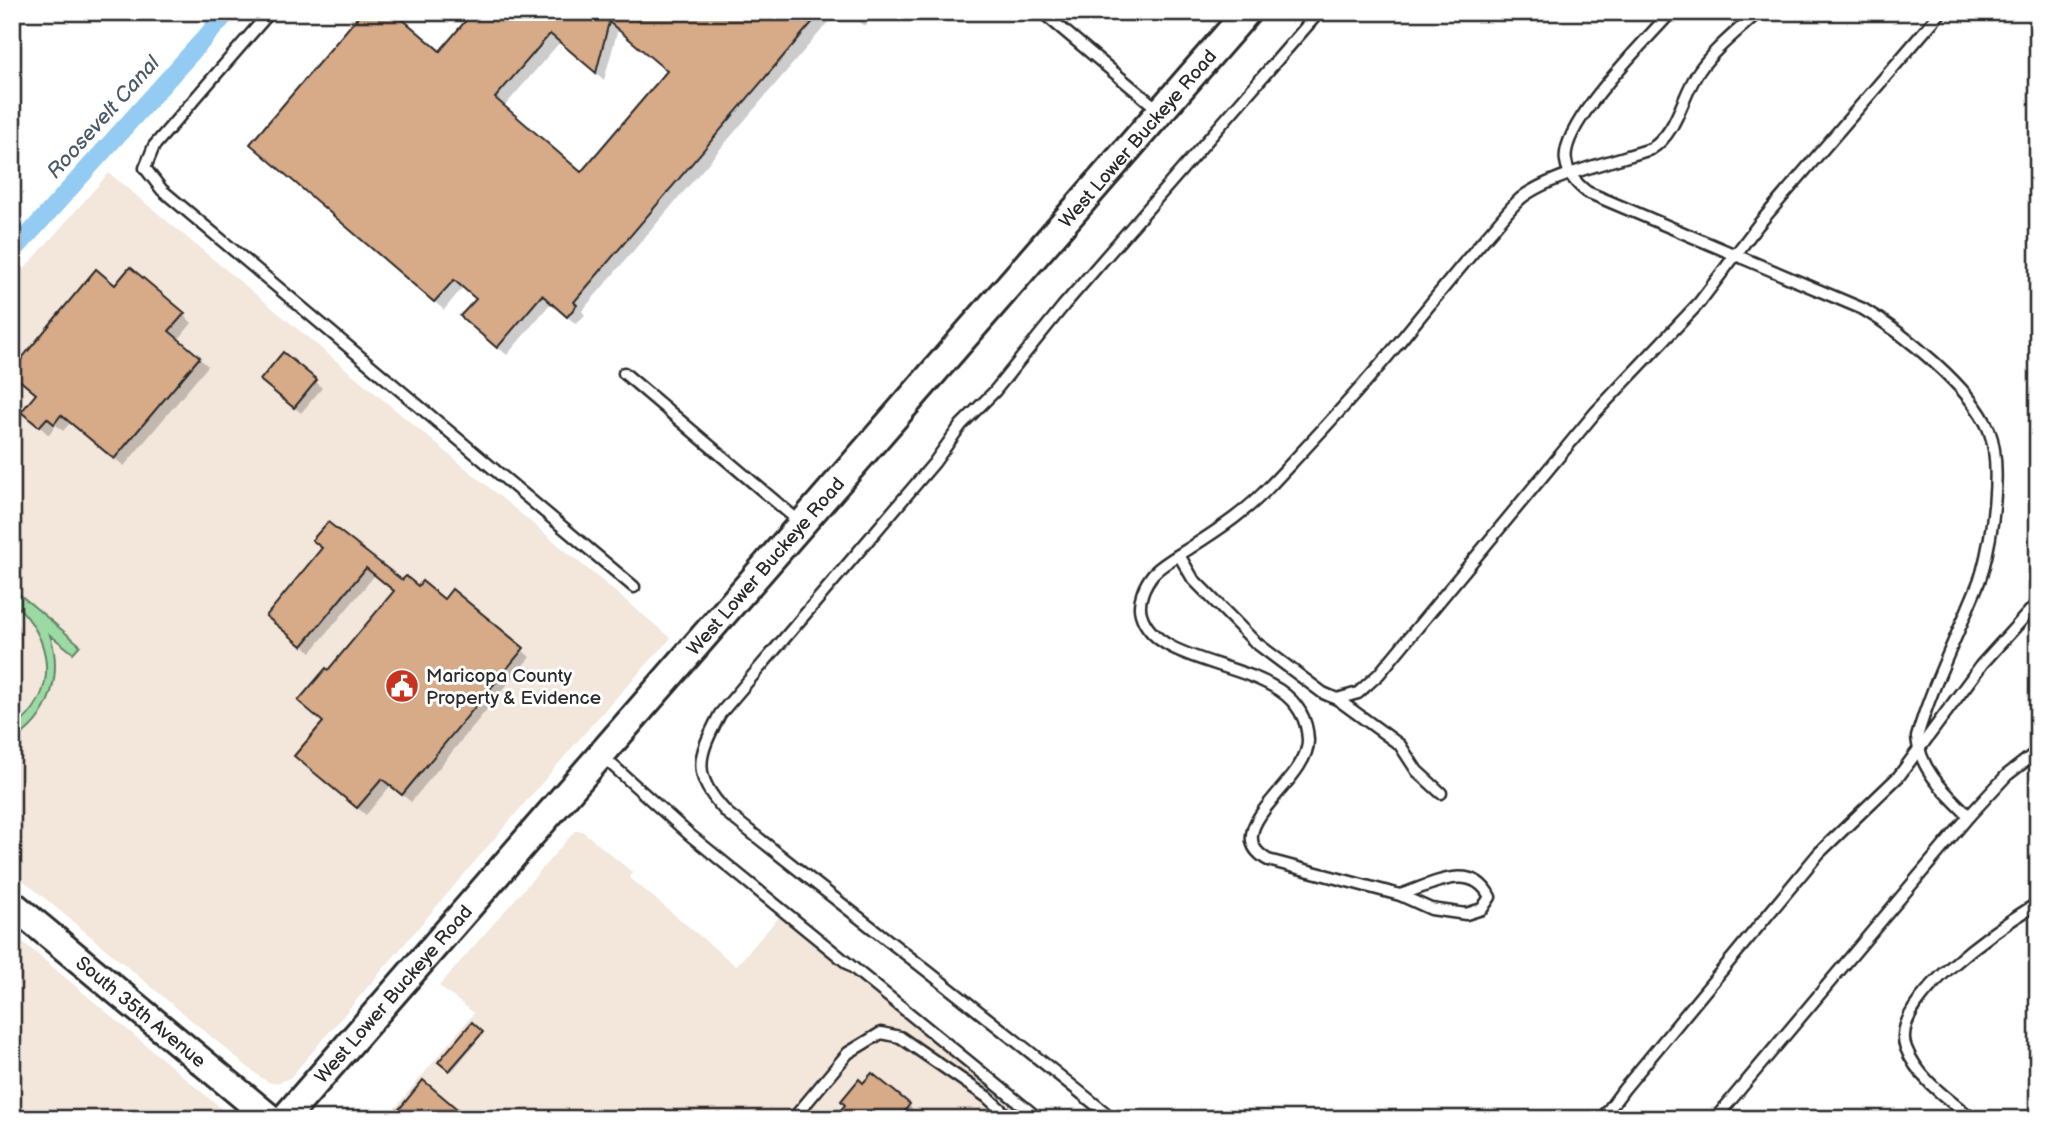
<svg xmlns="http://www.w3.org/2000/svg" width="2050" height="1131" font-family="'Balsamiq Sans',sans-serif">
  <rect width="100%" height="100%" fill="#fff"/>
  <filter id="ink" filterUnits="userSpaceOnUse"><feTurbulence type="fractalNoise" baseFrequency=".0143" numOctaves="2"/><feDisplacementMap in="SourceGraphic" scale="14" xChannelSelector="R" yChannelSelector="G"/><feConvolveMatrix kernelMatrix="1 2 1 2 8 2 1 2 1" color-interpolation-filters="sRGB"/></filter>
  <g filter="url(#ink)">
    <g fill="#f3e6db">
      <polygon points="109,173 671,638 594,722 290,1078 280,1082 271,1083 261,1078 12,871 12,283"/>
      <polygon points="575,831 582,831 632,872 630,878 736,966 780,916 1031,1119 386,1119 474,1013 439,986"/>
      <polygon points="12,933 228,1114 232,1119 12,1119"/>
    </g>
    <path fill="#9bdaa3" stroke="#638267" stroke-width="2" d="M12,588L80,645L73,653L50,635C63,675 50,719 12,741V730C61,694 54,638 12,601Z"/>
    <g fill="#0003" fill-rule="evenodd">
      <path d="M475,12H837L582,311L585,315L576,324L551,303L507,355L471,325L477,299L463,287L444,310L260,152L440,54ZM618,29L668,72L581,174L503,108L560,42L604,80Z"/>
      <polygon points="848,12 876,12 876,13 865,26"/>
      <polygon points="115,288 183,314 192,323 178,340 208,366 124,466 71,422 63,431 56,425 49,435 32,420"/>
      <polygon points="316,382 322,388 301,413 269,386"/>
      <polygon points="324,549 418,588 445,602 522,650 530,657 411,802 391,785 366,815 304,764 324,723 328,672 395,591 375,575 311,652 276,624"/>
      <polygon points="472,1025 483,1034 452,1071 441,1062"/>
      <polygon points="909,1105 917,1114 914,1119 836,1119"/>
      <polygon points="990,1112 997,1119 984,1119"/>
    </g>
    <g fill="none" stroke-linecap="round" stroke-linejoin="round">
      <polyline stroke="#93cbf2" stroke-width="18" points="12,253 228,12"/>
    </g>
    <g fill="#d7aa88" stroke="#2b2b2b" stroke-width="2" fill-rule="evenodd">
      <path d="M362,12H394L440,51L473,12H821L574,302L577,305L567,317L542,295L497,348L460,316L476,299L454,280L434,302L250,144ZM609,22L667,71L581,172L495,98L550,34L596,73Z"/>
      <polygon points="130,267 185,313 169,331 200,357 114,459 61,415 54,424 47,418 39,427 21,412 36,394 12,374 12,370 96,269 115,285"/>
      <polygon points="283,352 317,380 294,408 260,380"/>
      <polygon points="328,522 402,580 406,576 418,586 422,581 444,599 452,589 524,648 402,795 382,779 357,808 294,756 323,722 298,701 326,668 328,670 394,591 366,568 302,646 266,616 322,548 312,540"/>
      <polygon points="472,1022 483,1032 449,1071 438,1062"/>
      <polygon points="872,1073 910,1104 898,1119 833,1119 845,1105 841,1101 859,1079 863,1083"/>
      <polygon points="423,1080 469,1119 391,1119"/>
    </g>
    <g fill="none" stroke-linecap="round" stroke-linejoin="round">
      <g stroke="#2b2b2b" stroke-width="15">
        <g id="service">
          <polyline points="270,12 154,146 145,168 162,190 634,587"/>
          <polyline points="1042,12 1160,111"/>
          <path d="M1671,12C1647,40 1559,125 1566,161C1568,175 1577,184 1587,192L1863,309C1902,332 1972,388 1989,430C2003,465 1992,537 1982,573C1978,586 1971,600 1966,613C1949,653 1929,695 1917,737C1920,771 1946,793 1969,816"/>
          <polyline points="624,373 802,524"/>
          <polyline points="1179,555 1193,579 1255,642 1323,693 1337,699 1358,693 1379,674 1595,413 1699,303 1758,225 1941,12"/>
          <polyline points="1337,699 1400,745 1417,771 1441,793"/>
          <polyline points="601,755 690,835 1039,1119"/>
          <path d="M1400,895C1431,885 1472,860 1490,897L1482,909L1466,914L1431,909L1400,895L1268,860C1215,829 1309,782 1308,740C1305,654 1160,678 1141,614C1137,601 1145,584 1153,574C1163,563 1181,554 1193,546C1221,528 1248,510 1270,486C1313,440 1357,394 1397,345C1427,308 1456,272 1487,236C1498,224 1508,210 1520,199C1547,176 1614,161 1651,149C1678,132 1682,95 1699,71C1715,48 1738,31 1758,12"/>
          <polyline points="793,1119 848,1053 881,1033 900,1037 987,1097 1011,1119"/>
          <path d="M1113,1119C986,1015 855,916 727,813C691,774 697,758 720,714L934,463L961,425L994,392L1064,305L1319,12"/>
          <polyline points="1602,1119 1624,1089 1819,853 1899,776 1982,664 2038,602"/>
          <polyline points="1715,1119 1969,816 2007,775 2038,751"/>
          <path d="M1973,1119C1948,1099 1918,1079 1906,1048C1887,1001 2004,924 2038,903"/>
        </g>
      </g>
      <g stroke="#2b2b2b" stroke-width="32">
        <g id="secondary">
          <path id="s1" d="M12,904L271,1119"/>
          <path id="s2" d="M284,1119L1247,12"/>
        </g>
      </g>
      <use href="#service" stroke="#fff" stroke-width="10"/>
      <use href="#secondary" stroke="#fff" stroke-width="26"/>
    </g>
  </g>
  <defs>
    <g id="civic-disc" transform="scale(1.75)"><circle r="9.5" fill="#c8321e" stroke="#fff"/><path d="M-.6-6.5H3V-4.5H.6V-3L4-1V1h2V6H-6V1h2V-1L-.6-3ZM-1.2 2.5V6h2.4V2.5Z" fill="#fff"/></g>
  </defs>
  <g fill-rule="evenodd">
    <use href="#civic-disc" x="402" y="686"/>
  </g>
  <g text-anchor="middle" stroke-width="6" stroke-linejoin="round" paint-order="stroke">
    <g font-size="19" fill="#2b2b2b" stroke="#fff">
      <text dy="7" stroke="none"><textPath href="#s2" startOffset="1300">West Lower Buckeye Road</textPath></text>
      <text dy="7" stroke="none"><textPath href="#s2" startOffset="733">West Lower Buckeye Road</textPath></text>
      <text dy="7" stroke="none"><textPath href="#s2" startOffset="166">West Lower Buckeye Road</textPath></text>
      <text dy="7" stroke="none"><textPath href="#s1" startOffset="168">South 35th Avenue</textPath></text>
    </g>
    <g font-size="19" fill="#2b2b2b" stroke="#fff" text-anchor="start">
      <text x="426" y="682">Maricopa County<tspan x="426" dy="22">Property &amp; Evidence</tspan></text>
    </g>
    <g font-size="21" font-style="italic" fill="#4a5b67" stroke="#fff">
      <text transform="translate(103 117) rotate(-48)" y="7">Roosevelt Canal</text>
    </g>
  </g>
  <rect width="2050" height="1131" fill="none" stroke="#fff" stroke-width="42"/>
  <rect x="21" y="21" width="2008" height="1089" fill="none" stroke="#2b2b2b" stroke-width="2.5" filter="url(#ink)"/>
</svg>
